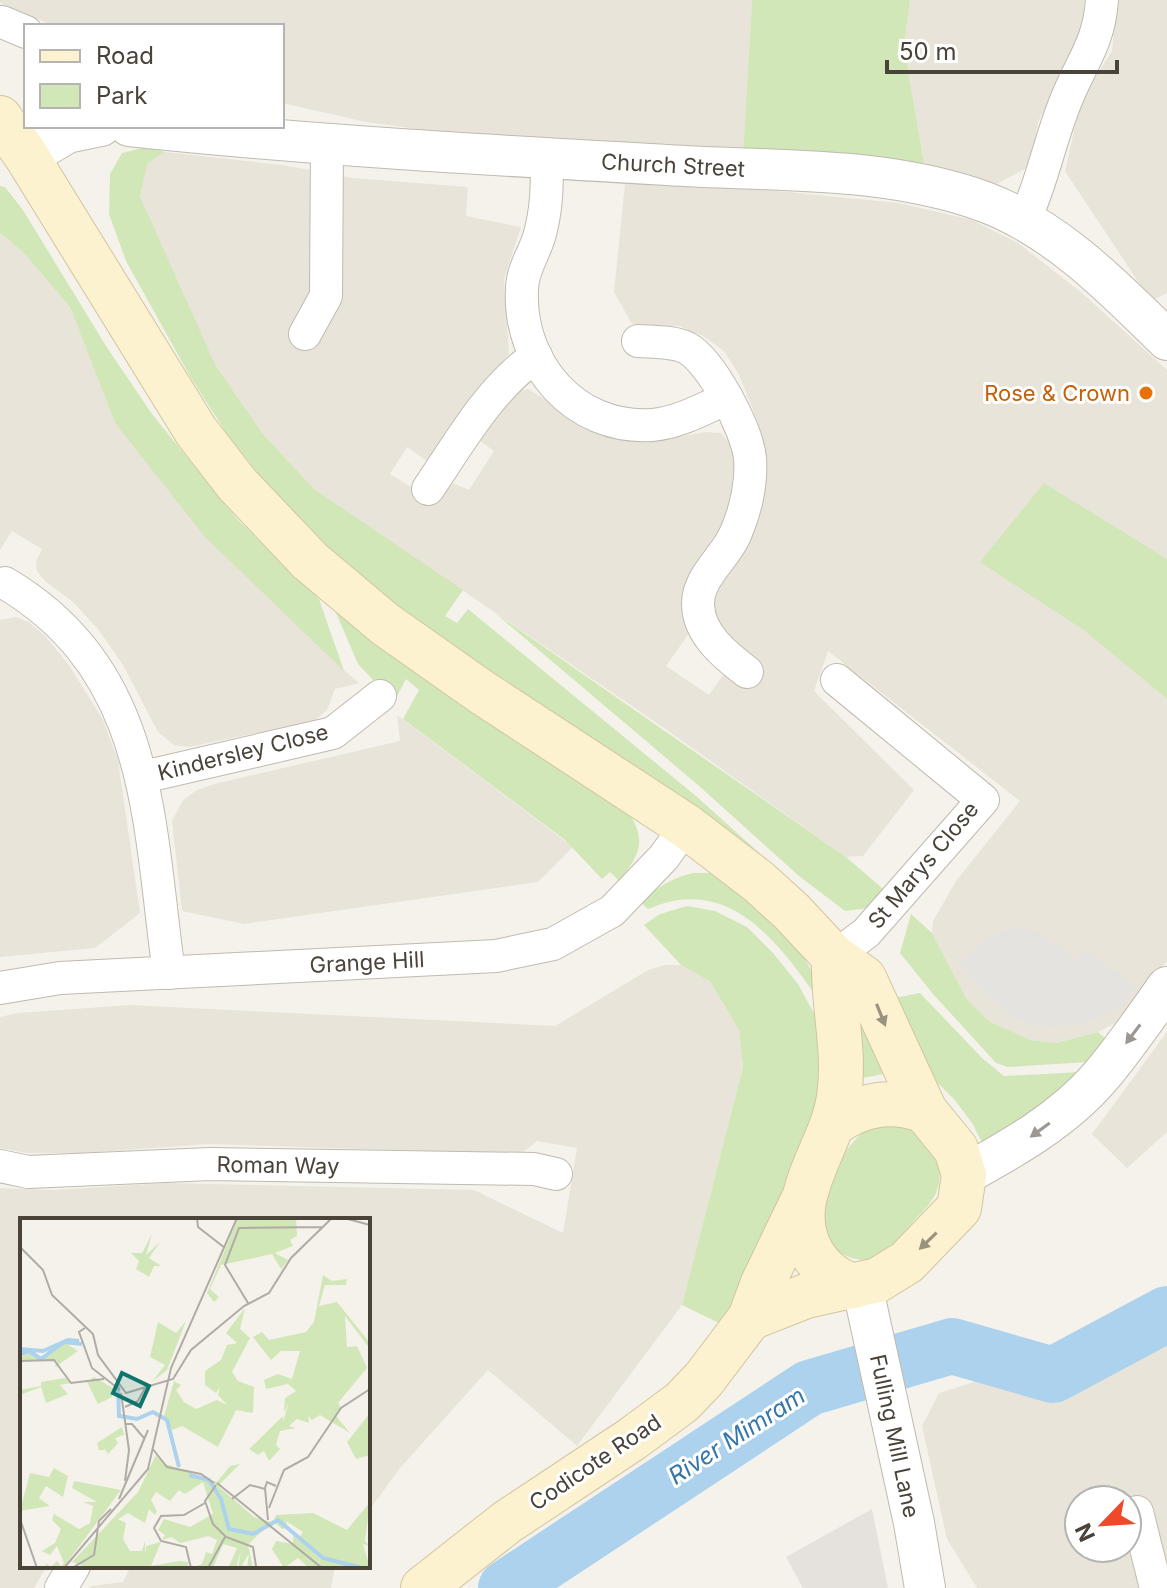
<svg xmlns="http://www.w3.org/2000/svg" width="1167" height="1588" font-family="Inter,sans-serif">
  <rect width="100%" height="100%" fill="#f5f2ec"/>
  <g fill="#e9e4da" fill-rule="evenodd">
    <polygon points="0,0 752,0 743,153 514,142 366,122 282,103 282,26 54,26 0,3"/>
    <polygon points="910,0 1084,0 1086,10 1078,43 1038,122 1030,166 991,187 950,180 924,163 904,47"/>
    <polygon points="1117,0 1167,0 1167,293 1151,301 1065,171 1081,100 1112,51"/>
    <polygon points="165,152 282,165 353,178 468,187 466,216 521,227 504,279 509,354 428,462 407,447 390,474 432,500 444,486 455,484 469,490 494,451 480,441 512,393 528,389 592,429 632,441 668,439 705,432 721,433 730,444 739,469 733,509 690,632 666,666 709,695 738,654 709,610 764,467 757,420 739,375 724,351 703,336 679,326 632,324 614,292 625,184 746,188 899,203 972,220 1018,243 1082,293 1167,370 1167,559 1123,533 1082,629 1167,699 1167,961 1122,1020 1098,1032 1056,1043 1031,1040 990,1022 966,998 932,933 933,921 956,881 1020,801 828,651 814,691 914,790 863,856 846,857 664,728 314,489 263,434 216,366 140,196 148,163"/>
    <polygon points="0,233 23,252 70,307 115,423 344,670 359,683 335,689 327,710 314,721 189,747 174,745 158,732 123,665 98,629 73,602 45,581 37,571 36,561 42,549 12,531 0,550"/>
    <polygon points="16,617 29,622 45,636 69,665 103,720 118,760 140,913 95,948 0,957 0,620"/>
    <polygon points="397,715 573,847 538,882 244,924 182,911 172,821 183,800 197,790 214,784 400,741"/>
    <polygon points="665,965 681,965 710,980 739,1030 743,1067 682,1305 577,1446 488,1370 400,1468 368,1512 368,1220 22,1220 22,1566 47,1566 34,1588 0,1588 0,1188 53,1190 167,1183 474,1190 563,1233 577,1148 537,1141 521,1154 209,1144 81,1153 27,1153 0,1148 0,1017 18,1013 130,1005 555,1026 648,970"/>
    <polygon points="1167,1032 1167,1132 1127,1168 1092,1134"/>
    <path d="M1167,1329V1588H977L947,1539L922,1426L939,1393L1013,1370L1108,1364ZM1079,1500H1127V1548H1079Z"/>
    <polygon points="131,1566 335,1566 331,1588 89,1588 91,1586 123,1582"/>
  </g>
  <polygon fill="#e5e2dd" points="872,1509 888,1588 803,1588 786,1557"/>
  <g fill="#d1e7b8">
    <polygon points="752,0 910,0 904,47 924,163 743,153"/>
    <polygon points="146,147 165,152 148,163 140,196 216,366 263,434 314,489 463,590 445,616 457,623 468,609 696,796 776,868 419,624 354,573 287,509 229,437 191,378 126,261 109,214 110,174 122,153"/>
    <polygon points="0,186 5,187 23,210 106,346 152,414 237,519 319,599 344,671 205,537 115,423 70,307 23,252 0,233"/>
    <polygon points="1044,483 1167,559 1167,699 1082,629 980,562"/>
    <path d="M328,594L619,799C645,834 647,847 619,881L610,872L602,879L565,840L403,719L419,690L406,679L394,702L358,664Z"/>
    <polygon points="495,613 846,857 889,894 869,908 845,911 799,876 698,785"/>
    <path d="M693,873H718L798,947L811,970L822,1004C779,944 731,873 648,909L640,902C657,888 671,878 693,873Z"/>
    <polygon points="687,906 715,911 747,927 773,953 798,984 816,1017 822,1100 768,1237 723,1325 682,1305 743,1067 739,1030 710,981 681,965 644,925 660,914"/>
    <polygon points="911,914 932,933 966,998 990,1022 1031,1040 1056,1043 1098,1032 1108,1041 1088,1062 1008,1067 996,1063 933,994 900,953"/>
    <polygon points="920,993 982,1058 1004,1076 1081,1072 1084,1080 986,1150 972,1123 954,1099 924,1070 889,999"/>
    <polygon points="853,1011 894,1072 857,1079"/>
    <path d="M881,1122C889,1123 898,1123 906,1125C933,1132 948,1171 935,1195C929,1206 919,1215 911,1224C901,1235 891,1252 876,1258C859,1264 836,1255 827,1241C821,1233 820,1221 817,1212C833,1176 843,1138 881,1122Z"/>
  </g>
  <polygon fill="#e4e3e0" points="1019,926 1043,934 1076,960 1084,950 1135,985 1120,1009 1079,1024 1055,1027 1033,1026 1009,1014 976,984 959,964 987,937"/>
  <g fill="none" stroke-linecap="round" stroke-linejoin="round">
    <polyline stroke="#add2ed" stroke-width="56" points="506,1588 809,1388 952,1346 1053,1375 1167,1314"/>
    <g stroke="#c0baaf" stroke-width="34">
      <g id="minor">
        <polyline points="2,22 26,32"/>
        <path d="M547,158C547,185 547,210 539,237C534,254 522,270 522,289C518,363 574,430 652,425C678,423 703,409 727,398"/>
        <path d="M1024,221C1043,181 1050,138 1067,98C1082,61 1099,43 1102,0"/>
        <polyline points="305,334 326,296 327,144"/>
        <path d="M638,341C653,342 673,341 687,348C712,362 747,430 750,458C752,481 746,509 737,530C728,556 697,576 698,605C699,635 726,656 747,672"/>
        <path d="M428,489C460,442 489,389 536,356"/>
        <path d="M5,583C153,671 148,822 169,973"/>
        <polyline points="143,777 333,733 380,696"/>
        <polyline points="834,957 866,933 983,800 837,680"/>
        <polyline points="0,988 60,978 496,956 553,944 612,911 664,857 686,826"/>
        <polyline points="0,1166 28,1172 210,1164 534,1169 556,1174"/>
        <polyline points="1137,1512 1156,1588"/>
        <polyline points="61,1588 74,1566"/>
      </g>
    </g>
    <g stroke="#c0baaf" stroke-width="42">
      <g id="tertiary">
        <path d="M129,126C308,145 488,155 667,165C773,172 883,165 985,202C1057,229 1113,287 1167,340"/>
        <polyline points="27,157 67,133 101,126"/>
        <path d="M964,1175C1013,1148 1063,1120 1100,1077C1124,1049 1145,1018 1167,987"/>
        <polyline points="862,1285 914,1523 925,1588"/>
      </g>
    </g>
    <g stroke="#d2c59e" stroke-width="46">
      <g id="secondary">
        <polyline points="0,118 27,157 196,431 237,484 310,561 385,624 480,691 686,826 759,882 791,911 834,957 864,978 925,1111 956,1149 964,1175 959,1208 907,1262 878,1280 806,1296 750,1318"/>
        <path d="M834,957C832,1003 846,1050 839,1097C832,1149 782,1199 812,1253C822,1270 835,1280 854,1286"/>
        <path d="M833,1124C863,1103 891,1099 925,1111"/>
        <polyline points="423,1588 507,1522 632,1439 682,1402 704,1379 750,1318 763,1283 802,1202"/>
      </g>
    </g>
    <use href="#minor" stroke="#fff" stroke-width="32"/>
    <use href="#tertiary" stroke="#fff" stroke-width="40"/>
    <use href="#secondary" stroke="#fcf2cf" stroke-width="44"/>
  </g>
  <defs><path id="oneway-solid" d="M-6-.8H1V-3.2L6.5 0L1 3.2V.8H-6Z" transform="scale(2)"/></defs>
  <g fill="#9a927d">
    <use href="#oneway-solid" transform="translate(881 1015) rotate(68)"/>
    <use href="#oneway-solid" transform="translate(928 1241) rotate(136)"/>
  </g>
  <g fill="#9b9893">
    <use href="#oneway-solid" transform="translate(1133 1034) rotate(127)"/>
    <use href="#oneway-solid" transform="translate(1040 1130) rotate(144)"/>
  </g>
  <circle fill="#e8710a" stroke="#fff" stroke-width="3" cx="1146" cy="393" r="8"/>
  <g text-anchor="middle" stroke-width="6" stroke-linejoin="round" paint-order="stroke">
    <g font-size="22" fill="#49433a" stroke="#fff">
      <text transform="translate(673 165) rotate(3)" y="8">Church Street</text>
      <text transform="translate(243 752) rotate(-14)" y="8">Kindersley Close</text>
      <text transform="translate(923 865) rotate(-50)" y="8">St Marys Close</text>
      <text transform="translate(367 962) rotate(-3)" y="8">Grange Hill</text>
      <text transform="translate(278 1165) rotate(1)" y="8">Roman Way</text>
      <text transform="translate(895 1436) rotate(78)" y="8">Fulling Mill Lane</text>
      <text transform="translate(595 1462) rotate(-34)" y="8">Codicote Road</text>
    </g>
    <g font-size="22" fill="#c56008" stroke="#fff" text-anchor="end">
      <text x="1130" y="401">Rose &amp; Crown</text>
    </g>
    <g font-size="24" font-style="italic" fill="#3577a9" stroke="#fff">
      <text transform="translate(737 1436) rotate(-33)" y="8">River Mimram</text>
    </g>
  </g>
  <g transform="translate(20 1218)">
    <rect width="350" height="350" fill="#f5f2ec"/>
    <path d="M218,0H276L277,18L270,22L273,28L255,35L268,42L261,51L252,36L201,47L190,71L199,79L194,84L187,75ZM132,16L126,37L140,24L129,40L141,48H134L129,59L116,51L119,43L111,35H122ZM303,57L312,63L327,61L326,67H305L299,88L317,84L350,125V131L325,98L327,129L337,128L347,150L318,185L321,190L316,198L330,215L300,197L292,202L288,198L289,205L277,201L269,208L276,210L260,213L256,227L260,231L249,243L244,233L238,237L229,231L263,198V204L269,183L264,195L265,180L276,173L268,166L246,171L244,162L258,156L272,161L280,133H261L251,142L233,119L242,114L249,122L286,114L294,104ZM225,90L220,111L230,120L212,154L218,163L234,169L233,195L216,192L198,229L162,208L152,212L144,198L154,163L161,167L156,172L164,184L176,191L197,182L207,187L198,177L200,169L196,175L185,167V153L201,142L207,127L217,125L206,115ZM166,103L147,152L132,164L145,147L130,139L138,104L156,115ZM44,124L58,133L35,149L37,143L0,142L6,133L22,141ZM74,159L93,170L92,179L78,186L67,164ZM45,160L51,165L40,167L48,176L26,185L21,169L0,177V172L21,168V164ZM350,195V237L336,241L327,224ZM102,209L104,217L95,220L98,225L88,236L81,225L85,232H79L77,225ZM136,237L143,245L197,264L210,248L220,246L198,268L234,299L251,304L228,327L233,350H227L229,336L222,347L225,349L218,350L221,333L216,350L209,348L217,330L203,326L193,350H171L182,346L186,334L192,336L197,322L189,318L160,325L151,319L142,322L145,317L138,312L144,301L170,309L193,296L183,264L165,276L159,272L150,283L136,274L131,282L137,293L135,297L129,291L125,305L108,295L98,301L106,305L103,321L110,333H122L125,323V337L126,328L141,324L131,348L159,343L168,344V350H68L52,344L118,274ZM34,250L48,258L43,279L26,268L19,280L30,288L0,293L10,255L29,259ZM54,263L101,272L43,350H27L25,345L31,349L37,343L41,349L44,345L37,328L30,337L22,333L35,325L41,311L32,302L34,296L59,311L70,305L72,295L73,288L63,284H77L52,270ZM350,284L345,323L350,328L343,326L350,350H289L278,340L264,350L252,331L256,323L273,326V318L279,320L283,314L266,303L268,310L262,311L253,303L256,297L293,295L327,312Z" fill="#d1e7b8"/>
    <path fill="none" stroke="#add2ed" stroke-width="4" d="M0,131L23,133L48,122L59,123M0,136L9,133L21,141L44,124L62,126M98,167L99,198L117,201L133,194L147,202L159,249M169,257L189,262L201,281L209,311L233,316L258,302L303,340L342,350"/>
    <path fill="none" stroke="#b0aca5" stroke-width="2" d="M177,0L178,9L205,30M324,0L350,7M0,29L23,52L32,77L73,116L78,137L106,175L153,161L171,132L224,88L249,75L271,40L312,0M228,85L205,47L219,10L303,9M65,110L59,114L72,150L100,172M0,143L34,142L51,165L84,161M101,175L109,232L105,263M105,189L118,183L126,168M105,206H112L124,220M132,230L147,249L181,256L194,265M197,265L302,350M196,267L185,283L193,306L206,319L233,329L236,348M99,281L128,212M212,281L230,267L245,271M249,290L264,252L288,239L321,190L350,171M0,301L17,350M248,302L245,270L247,264L256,268M44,350L128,251L151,150L217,0M52,350L74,337L79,303L91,291M171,350L166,329L141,323L134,310L141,298L164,297L185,285M188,350L205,319"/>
    <path fill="#0f766e" fill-opacity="0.15" stroke="#0f766e" stroke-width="4" d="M102,155L129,168L120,188L93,175Z"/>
    <rect width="350" height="350" fill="none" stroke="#49433a" stroke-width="4"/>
  </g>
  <rect x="24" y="24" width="260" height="104" fill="#ffffff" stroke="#b6b4b0" stroke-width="2"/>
  <rect x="40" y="50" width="40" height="12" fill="#fcf2cf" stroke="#b6b4b0" stroke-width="2"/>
  <text x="96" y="64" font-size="24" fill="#49433a">Road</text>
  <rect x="40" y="84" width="40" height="24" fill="#d1e7b8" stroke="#b6b4b0" stroke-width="2"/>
  <text x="96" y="104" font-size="24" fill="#49433a">Park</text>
  <g transform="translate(1103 1524) rotate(245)"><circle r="38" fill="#ffffff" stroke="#b6b4b0" stroke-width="2"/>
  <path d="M0-6L14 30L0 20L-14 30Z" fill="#ef492a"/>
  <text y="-12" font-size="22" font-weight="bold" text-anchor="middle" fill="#49433a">N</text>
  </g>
  <path d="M887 60v12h230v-12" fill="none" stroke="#49433a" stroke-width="4"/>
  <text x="899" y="60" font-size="24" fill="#49433a" stroke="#ffffff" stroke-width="6" paint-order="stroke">50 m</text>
</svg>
